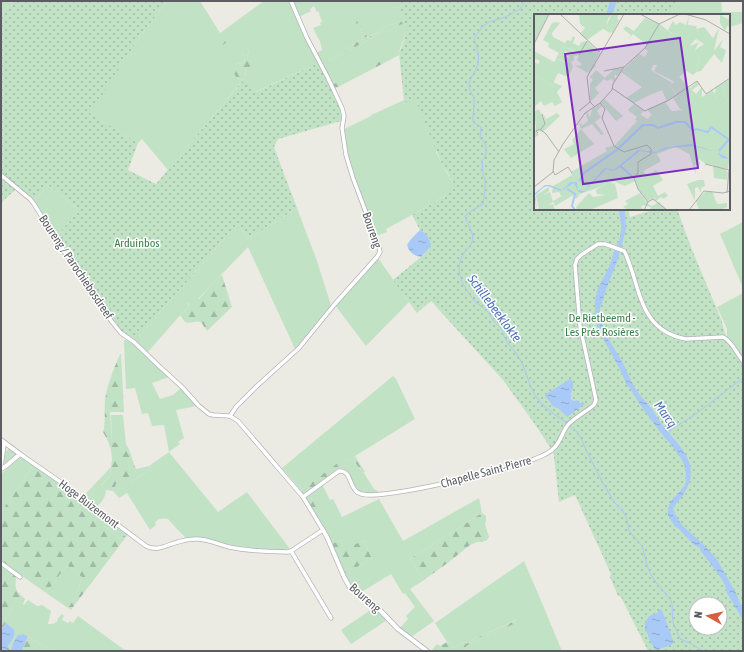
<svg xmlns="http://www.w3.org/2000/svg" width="744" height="652" font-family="'Asap Condensed',sans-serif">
  <defs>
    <pattern id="forest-firs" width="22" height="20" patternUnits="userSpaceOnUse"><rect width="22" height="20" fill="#c2e2c6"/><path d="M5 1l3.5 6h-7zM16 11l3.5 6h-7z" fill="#a1baa4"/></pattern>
    <pattern id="park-dots" width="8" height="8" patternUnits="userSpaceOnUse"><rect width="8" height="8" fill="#c2e2c6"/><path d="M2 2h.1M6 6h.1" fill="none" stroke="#a1baa4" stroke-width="1.8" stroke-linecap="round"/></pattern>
    <pattern id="water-ripples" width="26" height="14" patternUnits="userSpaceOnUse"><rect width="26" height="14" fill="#a9caf6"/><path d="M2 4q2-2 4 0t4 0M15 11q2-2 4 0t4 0" fill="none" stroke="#8da7cb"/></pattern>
  </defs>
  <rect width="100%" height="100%" fill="#ecebe3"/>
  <g fill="#c2e2c6" fill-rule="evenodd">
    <polygon points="1,1 11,1 12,4 1,13"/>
    <path d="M167,1H200L220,33L264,1H289L318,63L255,92L245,78L246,68L250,67L247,58L249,50L247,48L241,53L245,56V58L244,63L236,64L234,66C233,74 235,78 243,80L168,170L142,139L138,143L89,114L139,38Z"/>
    <path d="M292,1H495L436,152C442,164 448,177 457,187L432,204L386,229L387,232L376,236L348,157L344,129L371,116V115L404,100V101L405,35C403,41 399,50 399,55L388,61L387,59L332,85L316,53L322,50L320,41L317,36L313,28L321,25L320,23L322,21L319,14H320L318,11L317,12L314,6L310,9L311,11L299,17ZM404,20L410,26L407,28L405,24C396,24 393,32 385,31L329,61L328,58L363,39L359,23L366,38L380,31L388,25L394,24Z"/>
    <polygon points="681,1 721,1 722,12 743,12 743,23 729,27 729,15 669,15"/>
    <polygon points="48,185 79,210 57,236 34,201"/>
    <polygon points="297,208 317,261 330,302 331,306 295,349 248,247 198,299 188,303 188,308 182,313 147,353 135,341 238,223 248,239"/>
    <polygon points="743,222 743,288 720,234"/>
    <polygon points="378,258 409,302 366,346 335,305"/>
    <polygon points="743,293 743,360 729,340 727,337 727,329 717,307"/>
    <path d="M124,340H126L131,342L169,377L152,383L160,399L173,395L181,388L197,406L176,410L184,438L178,442L180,444L169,452L218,512L247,492L290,549L283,550L249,548L227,544L204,538H186L176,528L168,519C163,518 159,518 155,522L156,525L150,530L127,493L119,498L113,491L117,481L130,483L151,469L149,466L169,452L164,425L152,426L148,413L142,414L135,388L126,389L124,343Z"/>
    <polygon points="393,376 396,379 415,419 355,456 346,461 341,461 301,490 282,468"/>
    <polygon points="111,415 123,415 126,444 112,443"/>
    <polygon points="9,449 15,452 16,455 5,464 4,462 6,451"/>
    <polygon points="22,456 34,464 1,512 1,474"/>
    <path d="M354,461L363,473H364L374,489L379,492V493C363,493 358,494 350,479C348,475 347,471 343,468Z"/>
    <path d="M111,467L110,476L101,485L106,490C106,497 101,503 96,507L93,505L89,497L95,490L92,487Z"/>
    <path d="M322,484L330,500L333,499L342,517L379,499L403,541L479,498L482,513L410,559L424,580L410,589L434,621L411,637L399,629L408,619L406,616L415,607L405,593L403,594L391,574L360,593C353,587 348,582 345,573L372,559L364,541L345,549L341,540L332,544L323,527L325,526L310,496L319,489L318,488Z"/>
    <polygon points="105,517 128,535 126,537 123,535 120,539 106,527 103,519"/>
    <polygon points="524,561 545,610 562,651 467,651 468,650 466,646 517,622 516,620 474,639 466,644 465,642 453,648 449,641 447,642 435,623"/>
    <polygon points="1,564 10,571 1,583"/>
    <polygon points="67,565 82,577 76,596 68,608 46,593"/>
    <path d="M22,596L25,599L23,604L24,605L28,600L37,606H38L42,605L51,611L48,624C52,624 56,624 58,620L57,619L62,614L64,616L62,620L68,623L70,621L73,623L78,616L126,651H51L28,636L23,634L18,635L14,641L12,647L10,649L8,648V646L10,643L13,628L4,622L16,601L18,602Z"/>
    <polygon points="375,607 387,620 351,644 341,630"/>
  </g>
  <g fill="url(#forest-firs)">
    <path d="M362,18L367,38L380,31L388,25L394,24L404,20H406L407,29L405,24C396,24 393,32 385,31L329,61L327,58L363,39L359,23L353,24L352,21Z"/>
    <polygon points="219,33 225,40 227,42 223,45 219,44 218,40"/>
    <path d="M239,46L247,48L249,50L247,58L253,59C255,64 251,67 246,68L245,78L243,80C235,78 233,74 233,66L236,64L244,63L245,58V56L241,53H238L237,49Z"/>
    <polygon points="387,58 388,61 334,89 332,85"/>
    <path d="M222,275L232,307L207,331L201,322C196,320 191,324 185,322L180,315L188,308L189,301L195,298L199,299L217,279Z"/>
    <path d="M120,354H121L124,412H110L112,442L126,444C131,451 132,461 136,469L149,466L151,469L130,483L131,487H127L125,482L120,485L117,482L113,491L106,490L101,486L110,476L112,459L111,450L108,441L103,432C106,422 104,411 105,400C107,385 114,368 120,354Z"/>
    <polygon points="355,456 365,472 363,473 354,461 345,468 337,469 316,485 319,489 310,496 326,526 323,527 301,490 342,460 346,461"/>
    <polygon points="34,464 105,517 104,519 109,523 106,527 120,539 123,535 126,537 71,610 68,608 76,596 82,577 67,565 46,593 1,561 1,512"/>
    <polygon points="92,487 95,490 89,497 95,502 93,505 83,497"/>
    <polygon points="482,513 486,516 486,522 485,524 489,537 487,540 482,542 477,542 470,545 449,562 424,580 410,559"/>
    <polygon points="341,540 345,548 364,541 372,559 345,573 332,544"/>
    <path d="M10,571L16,575C16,585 13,588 22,596L18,603L16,601L4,622L6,623L1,630V583Z"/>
    <polygon points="517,620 518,622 466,646 468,650 467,651 431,651 437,644 440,646 449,641 453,648 465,642 466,644 474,639"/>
    <polygon points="28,636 51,651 22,651"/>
  </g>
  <g fill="url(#park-dots)" fill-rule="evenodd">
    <path d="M11,1H167L139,38L90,114L138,143L128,170L156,184L245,78L256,92L318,63C325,77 344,106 341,121L278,139L274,147L297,208L248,239L238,223L135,341L124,333L114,321L57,236L79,210L48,185L34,201L18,187L1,203V13L12,4Z"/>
    <path d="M397,1H681L669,15H535V209H628L630,217L656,209H677L693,252L721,319L726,337L739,358L743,362V651H648L621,597L618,596L610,577L611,574L575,495L559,502L554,457L553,452L550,447L534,423L503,380L431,301L417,313L393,280L421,257L428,249L422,231L420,230L412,215L432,204L444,196L455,185L442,164L414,97L411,96V99L407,102L404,101L399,53L402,46L407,29ZM696,604H720V628H696Z"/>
  </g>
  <g fill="url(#water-ripples)">
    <polygon points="610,1 617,1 612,15 606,15"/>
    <path d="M618,209H624L625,214L626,228L625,233L618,259L607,287L601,306L600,307C599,329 613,345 623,363C627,371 630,380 635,388C640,396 647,402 652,409C656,415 659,422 664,427C673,438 691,456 691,471C691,482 687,490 680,499C678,502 675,504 673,509L679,521L684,527L701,542L716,558L735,591L741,605L743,608V620L727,593L725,585L719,575L700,550V547L694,545L678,528L674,526C673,521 669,519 668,515C666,498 683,494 686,481C686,478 686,474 686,472C685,459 669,443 661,433C651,420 638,403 630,388L627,386C624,379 622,373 618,366C606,342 589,321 597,291C600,283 605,276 608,269C611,262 613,255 615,248C623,237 622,222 618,209Z"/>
    <path d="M420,230C426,233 430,239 431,246L421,257C414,256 409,252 407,245L411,239Z"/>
    <polygon points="570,379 573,382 573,388 571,393 571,400 575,401 577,400 579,403 583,402 585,404 567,417 559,409 553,406 545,396 546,394"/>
    <path d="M660,609L662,610L674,643L669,646L655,650C653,646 651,643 649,639L650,638L648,637V635L645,628V623L649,616L657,613Z"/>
    <path d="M6,623C8,625 13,627 14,630C16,635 11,642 8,646L9,649H11L14,641L18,635L23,634L28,636L22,651H1V630Z"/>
  </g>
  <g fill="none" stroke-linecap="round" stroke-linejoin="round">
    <g stroke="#a9caf6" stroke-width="1">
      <path d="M526,1L520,9L506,17L489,22L483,26L474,38C476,46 480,55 478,63C478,69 469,77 469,86C469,91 474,95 474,100C475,107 472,115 473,122L481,127L480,138C487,143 487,149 485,157L482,160L483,175L485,179V190L483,204L471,211L465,216C467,225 475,232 472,242C471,246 467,248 465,251C460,258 458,267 460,275C462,285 470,296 477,303C480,306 484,308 487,311C489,313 490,316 492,318C494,322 497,324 500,327C503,330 503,335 505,338C509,347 517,352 521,361C528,375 529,389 540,402C548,410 558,417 567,423"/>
      <polyline points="571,427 577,432 582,440 587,452 604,485 614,502 623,511 627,519 629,531 642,546 647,565 650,573 657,584 666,594 671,601 672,605 673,622 680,639 690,643 703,651"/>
      <polyline points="669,433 671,430 697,413 735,384 742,379 743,374"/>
    </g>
    <g stroke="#b3b4b9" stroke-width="5">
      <g id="minor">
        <path d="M1,175L30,199L34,204L55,238L112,322L121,333L134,342L159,366L182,387L199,406L209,414L213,415L230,416L238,421L303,497L323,530L291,551L288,552C269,552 248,551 229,547C218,544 208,539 196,539C190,539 184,540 178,542C166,545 157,552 146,546L62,483L20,454"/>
        <polyline points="230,416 236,407 257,386 299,348 334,305 377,257 380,252 379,247 353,178 346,155 342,128 344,116 342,108 328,78 307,38 291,1"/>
        <path d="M303,497L339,471C351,470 349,486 357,492C361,495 367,495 371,495C395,494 418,489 441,484C467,478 494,472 520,464C529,461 546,456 553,449C560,443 562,433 567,426C572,419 587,411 594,405L596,400L580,326L575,265L577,259L581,255L598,244H605L624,251C628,257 629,264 632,271C642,304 648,332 686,339L723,337C732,341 737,354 743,361"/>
        <polyline points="291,551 331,618"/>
        <polyline points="1,563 20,577"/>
      </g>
    </g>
    <g stroke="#b3b4b9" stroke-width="5.5">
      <g id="tertiary">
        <polyline points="1,440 20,454 6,466 1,469"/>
        <polyline points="1,464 4,443"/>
        <polyline points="323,530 327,537 344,577 349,586 358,594 376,606 398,629 427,651"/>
      </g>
    </g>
    <use href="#minor" stroke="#fff" stroke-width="3.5"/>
    <use href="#tertiary" stroke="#fff" stroke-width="4"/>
  </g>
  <g text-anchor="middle" stroke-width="3" stroke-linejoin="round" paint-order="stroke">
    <g font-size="12" fill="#5b5d62" stroke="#fff">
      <text transform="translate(372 230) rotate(71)" y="4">Boureng</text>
      <text transform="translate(76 267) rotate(56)" y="4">Boureng / Parochiebosdreef</text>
      <text transform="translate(486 472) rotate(-15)" y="4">Chapelle Saint-Pierre</text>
      <text transform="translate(89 504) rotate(37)" y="4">Hoge Buizemont</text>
      <text transform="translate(365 598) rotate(41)" y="4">Boureng</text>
    </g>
    <g font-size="12" fill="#3d7f49" stroke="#fff">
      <text x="137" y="247">Arduinbos</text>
      <text x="602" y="322">De Rietbeemd -<tspan x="602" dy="14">Les Prés Rosières</tspan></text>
    </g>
    <g font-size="13" font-style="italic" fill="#4f73b7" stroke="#fff">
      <text transform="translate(495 308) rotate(53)" y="5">Schillebeeklokte</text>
      <text transform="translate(666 414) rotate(55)" y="5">Marcq</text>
    </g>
  </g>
  <g transform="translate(534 14)">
    <rect width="196" height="196" fill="#ecebe3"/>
    <path d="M0,0H15L0,29ZM78,0L85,6L78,20V17L72,12ZM186,1L196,6V13L193,12L191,17L186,9ZM155,2L154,11L163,12L162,15L170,13L179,24L185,14L180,37L189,25L186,33L192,36L188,49L180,40L167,57L162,58L166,42L154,33L165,28L161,36L170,30L162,25L157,30L151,24L145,26L134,16L139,7L142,11L146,8L152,11ZM22,8L26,9L18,19L19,23L31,29L33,26L37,27L39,22L41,24L39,29L45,32L47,28L53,27L66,39L65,41L49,33L46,39L28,32L25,39L14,33L15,29L9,26L18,9ZM0,37L20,48L23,45L32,49L35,43L32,41H40V46L37,48L39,53L34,63L24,59L18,72L0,60V48L4,50L6,47L0,44ZM128,42L154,56L145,63L156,74L164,67L166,70L158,76L162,80L168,73V83L179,76L180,79L182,78L183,86H178L179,96L124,108L122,106L113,95L127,89L131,87L138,98L149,96L146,95L139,84L143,81L136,71L141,68L120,57ZM89,54L83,63L82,60L80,62L82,65L79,68L78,65L73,67L70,65L61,74L65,79L56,88V70L59,66L56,63L62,56L71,64L80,55ZM89,56L112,71L110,73L116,81L100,89L92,84L108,73L87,58ZM196,65V86L191,85L189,69ZM70,85L89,102L82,107L67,89ZM66,90L68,92L63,97L67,103L61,108L70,120L67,121L58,110L47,115L45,109L49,111L54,107L52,100L53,98L56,103L58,95ZM100,90L110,97L103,103L94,96ZM5,95L13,113L9,118L2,117L5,121L0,124L2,113L0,98ZM47,115L60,130L37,144L30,135L40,130L38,126ZM155,131L169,142L171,136L182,138L195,146L194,155L190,154L194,159L193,166L180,164L179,151L172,150L165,145L166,150L161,151L162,161L155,139L142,133ZM127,147L109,157L113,162L122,156L129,166L119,172L124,182L131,178L134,182L129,185L127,183L122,187L120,185L122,183L114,187L104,175L100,164L87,153ZM164,166H170L171,172L167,174V179L164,173L161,174V187L153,170ZM80,167L77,170L81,169L84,184L56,196H43L42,193L55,179L59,183L72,181L63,180L62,176L70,171L71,168ZM15,173V177L9,181L16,178L19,188L14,191L19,190L21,196H5L2,181ZM178,177L183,190L193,189V193L186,196H165L162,187L171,178ZM35,178L41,180L21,192L19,187ZM106,179L114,190L118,192L125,188L133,196H116L117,193L109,191L107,193L109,196H94L89,193L94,190L91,187Z" fill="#c2e2c6"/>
    <path d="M28,32L46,40L49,33L65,41L60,50L62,52L54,59L40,51L46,52L48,50L43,46L45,41L41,42L32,37L29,41L35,44L32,49L24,45L21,47ZM0,60L18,72L19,68L28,72L23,78L28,88L21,92L18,88L10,92L7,87L0,93ZM9,99L12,105L23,99L26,102L11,116L13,113L9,108L11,107Z" fill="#c2e2c6"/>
    <path d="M45,0H83L84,2L83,5L78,0L74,5L72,12L78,17L76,19L69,15L53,26L46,20L51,14L46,10ZM111,4L126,10L145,26L155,22L157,31L155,33L166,42L162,58L159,61L128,42L124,51H119L117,56L138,69L136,71L142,81L133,87L128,76L116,81L110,73L112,71L89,56L105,40L111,43L114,37L111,35L113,31L99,20L93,26L97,21L89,15L92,12L89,10L100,17ZM189,69L191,85L196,86V159L195,146L186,143L183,138L171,137V142L166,141L165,145L142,133L123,140L127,147L104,160L101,167L91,172L79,167L71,168L69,172L46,180L42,185L38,178L27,182L25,178L18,179L19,172L38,161L37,158L73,137L71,134L81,131L103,107L101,105L106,100L113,105L118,101L124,108L138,97L151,96L161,91L165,95L175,86H183L181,74Z" fill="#c2e2c6"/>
    <path d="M157,130L183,138L196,145L188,144L183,138L158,132L134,134L121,139L106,137L82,156L78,157L73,155L71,156L50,178L47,179L44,177L40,169L27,177L14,172L10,173L1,181L3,196L0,180L11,171H16L28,176L37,168H43L44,176L50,177L71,154L80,156L104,136L122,138L130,134Z" fill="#a9caf6"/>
    <path fill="none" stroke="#a9caf6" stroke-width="2" d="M85,134L109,111H119L124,114L142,108H151L159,117L162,115L174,118L177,113L194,125M185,137L196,124M86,152L99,163M45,167L50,159L84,135M33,175L41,180L38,192L41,196"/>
    <path fill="none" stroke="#aeaeab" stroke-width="1" d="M26,0L66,38M106,0L125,10L146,0M151,0L172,6L196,20M0,30L15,0M45,41L53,27M70,57L90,53M78,74L111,97L135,86L163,67L172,80L196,64M66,89L71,95L68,104L80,132L90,138L113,131L117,135V140L104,148V159L100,164L104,175L114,188M61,93L56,88L53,63L90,0M45,97L56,88M7,115L11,110L8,100M4,119L2,117L6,115L12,120L25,138M171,150L195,156L193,179M19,157L21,161L34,153L38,159M0,173L19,158L20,146L29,130L51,99L66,89L78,76L79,70L90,53L111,34L125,10M110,196L114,188L119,185L133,196M155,196L170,177L189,179L196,177"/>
    <path fill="#7b2cbf" fill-opacity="0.15" stroke="#7b2cbf" stroke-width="2" d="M146,24L164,154L49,170L31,40Z"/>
    <rect width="196" height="196" fill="none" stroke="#5b5d62" stroke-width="2"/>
  </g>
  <rect width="744" height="652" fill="none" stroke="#5b5d62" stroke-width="4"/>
  <g transform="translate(708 616) rotate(278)"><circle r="19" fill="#ffffff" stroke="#bdbec0"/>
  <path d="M0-3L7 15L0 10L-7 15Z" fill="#d75f3e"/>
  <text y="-6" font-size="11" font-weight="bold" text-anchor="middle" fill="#5b5d62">N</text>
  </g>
</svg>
